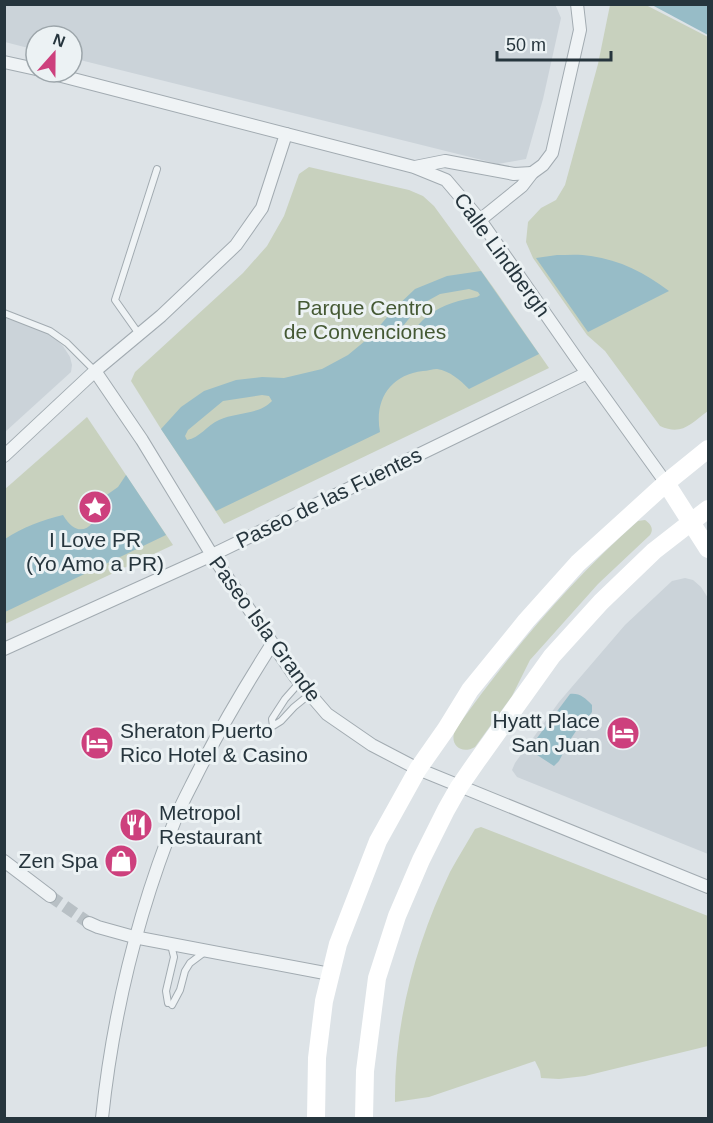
<svg xmlns="http://www.w3.org/2000/svg" width="713" height="1123" font-family="Helvetica,sans-serif">
  <rect width="100%" height="100%" fill="#dde3e7"/>
  <g fill="#cbd3d9">
    <polygon points="5,4 555,4 561,18 543,99 526,159 498,164 72,58 72,36 36,36 36,50 5,42"/>
    <polygon points="5,316 51,334 63,346 70,357 72,365 71,372 5,432"/>
    <polygon points="685,578 693,580 701,587 708,598 708,854 517,777 512,770 515,763 559,702 625,625 672,581"/>
  </g>
  <g fill="#c8d1be">
    <path d="M610,5H646L708,37V209L707,214L708,215V411C690,424 682,436 660,426L605,351L587,335L533,258L526,242L528,222L541,208L556,200L565,185L598,64Z"/>
    <polygon points="309,167 409,190 423,196 434,206 493,287 549,368 224,524 161,429 131,381 135,372 243,273 267,246 284,216 299,174"/>
    <polygon points="87,417 173,545 5,624 4,490"/>
    <path d="M645,520C651,524 654,529 650,535L598,584L530,660L512,696L475,747C461,755 449,745 455,730C509,654 568,583 638,521Z"/>
    <path d="M481,827L708,916V1046L585,1076L559,1079L541,1078L540,1071L535,1061L429,1097L395,1102C394,1022 416,943 450,872C458,857 467,843 475,829Z"/>
  </g>
  <g fill="#97bcc7" fill-rule="evenodd">
    <polygon points="652,5 708,5 708,35"/>
    <path d="M557,255C568,255 580,254 591,256C620,260 645,273 669,291L588,332L536,258Z"/>
    <path d="M481,271L539,354L469,389C460,380 450,371 437,369C433,369 427,371 423,371C390,375 374,400 380,432L216,511L161,429L181,407L204,391L236,380L262,377L284,378L322,369L348,355L371,336L394,309L415,289L447,276ZM469,289L478,292L480,295L477,297C461,300 443,304 429,315C420,321 414,332 405,338L399,336V331L420,305L440,294ZM262,395L269,396L272,401C259,415 236,412 219,420C207,425 200,438 187,440L185,436L188,430L223,401Z"/>
    <path d="M126,475L166,535L5,612V539C23,527 42,520 63,515C80,544 99,524 101,499L118,487Z"/>
    <path d="M570,694C580,693 585,698 592,705V712L587,719L576,731L570,740L559,761L554,766L531,751V746Z"/>
  </g>
  <g fill="none" stroke-linecap="round" stroke-linejoin="round">
    <polyline stroke="#b8c0c5" stroke-width="12" stroke-dasharray="12 6" stroke-linecap="butt" points="50,896 89,923"/>
    <g stroke="#a2abb1" stroke-width="8">
      <g id="service">
        <polyline points="4,313 50,331 67,343 95,371"/>
        <polyline points="139,334 115,300 157,169"/>
        <polyline points="300,682 285,699 272,719 273,726 281,721 294,707 310,694"/>
        <polyline points="168,1003 166,991 174,957 171,945"/>
        <polyline points="172,1005 180,990 185,971 190,963 206,951"/>
      </g>
    </g>
    <g stroke="#a2abb1" stroke-width="14">
      <g id="minor">
        <polyline points="4,62 36,69"/>
        <polyline points="46,72 414,167 446,180 480,220 579,362 666,483"/>
        <polyline points="415,167 445,161 514,174 532,173"/>
        <polyline points="480,220 522,186 532,173 543,165 552,153 580,30 577,4"/>
        <polyline points="95,371 142,440 212,555 296,678 327,714 372,745 418,769 708,887"/>
        <polyline points="4,456 95,371 161,316 236,245 262,208 286,134"/>
        <polyline points="4,649 212,555 587,373"/>
        <polyline points="4,861 50,896"/>
        <polyline points="89,923 98,927 134,937 330,974"/>
        <path d="M102,1118C113,1013 137,914 177,815C182,803 189,790 195,778C218,732 244,688 272,644"/>
      </g>
    </g>
    <use href="#service" stroke="#eff3f5" stroke-width="6"/>
    <use href="#minor" stroke="#eff3f5" stroke-width="12"/>
    <g stroke="#fff" stroke-width="18">
      <polyline points="666,483 708,549"/>
      <polyline points="316,1118 317,1058 324,1001 338,944 378,841 418,769 446,729 470,690 526,621 578,563 666,483 708,449"/>
      <polyline points="364,1118 365,1071 377,978 397,916 421,860 446,810 459,787 477,761 552,656 601,602 654,551 708,509"/>
    </g>
  </g>
  <defs>
    <g id="sight-disc" transform="scale(1.725)"><circle r="9.5" fill="#cd407d" stroke="#ecf2f4"/><path d="M0-6L1.8-2.2L6-1.7L2.9 1.2L3.7 5.4L0 3.3L-3.7 5.4L-2.9 1.2L-6-1.7L-1.8-2.2Z" fill="#fff"/></g>
    <g id="hotel-disc" transform="scale(1.725)"><circle r="9.5" fill="#cd407d" stroke="#ecf2f4"/><path d="M-6-4.5h1.5V1H6V5H4.5V3h-9V5H-6ZM-4 0a1.8 1.8 0 1 1 3.6 0ZM.5 0V-2.5h3Q6-2.5 6 0Z" fill="#fff"/></g>
    <g id="restaurant-disc" transform="scale(1.725)"><circle r="9.5" fill="#cd407d" stroke="#ecf2f4"/><path d="M-5-6h1v4h1v-4h1v4h1v-4h1v5L-1.5 .5V6h-2V.5L-5-1ZM5-6V6H3V1.5H1.5Q1.5-4 5-6Z" fill="#fff"/></g>
    <g id="shop-disc" transform="scale(1.725)"><circle r="9.5" fill="#cd407d" stroke="#ecf2f4"/><path d="M-5-2.5h2.3a2.7 3.5 0 0 1 5.4 0H5L5.5 6h-11ZM-1.5-2.5h3a1.5 2.3 0 0 0-3 0Z" fill="#fff"/></g>
  </defs>
  <g fill-rule="evenodd">
    <use href="#sight-disc" x="95" y="507"/>
    <use href="#hotel-disc" x="623" y="733"/>
    <use href="#hotel-disc" x="97" y="743"/>
    <use href="#restaurant-disc" x="136" y="825"/>
    <use href="#shop-disc" x="121" y="861"/>
  </g>
  <g text-anchor="middle" stroke-width="6" stroke-linejoin="round" paint-order="stroke">
    <g font-size="21" fill="#26353d" stroke="#ecf2f4">
      <text transform="translate(502 255) rotate(54)" y="7">Calle Lindbergh</text>
      <text transform="translate(329 498) rotate(-26)" y="7">Paseo de las Fuentes</text>
      <text transform="translate(265 629) rotate(54)" y="7">Paseo Isla Grande</text>
    </g>
    <g font-size="21" fill="#455934" stroke="#ecf2f4">
      <text x="365" y="315">Parque Centro<tspan x="365" dy="24">de Convenciones</tspan></text>
    </g>
    <g font-size="21" fill="#26353d" stroke="#ecf2f4" text-anchor="end">
      <text x="95" y="547" text-anchor="middle">I Love PR<tspan x="95" dy="24">(Yo Amo a PR)</tspan></text>
      <text x="600" y="728">Hyatt Place<tspan x="600" dy="24">San Juan</tspan></text>
      <text x="120" y="738" text-anchor="start">Sheraton Puerto<tspan x="120" dy="24">Rico Hotel &amp; Casino</tspan></text>
      <text x="159" y="820" text-anchor="start">Metropol<tspan x="159" dy="24">Restaurant</tspan></text>
      <text x="98" y="868">Zen Spa</text>
    </g>
  </g>
  <rect width="713" height="1123" fill="none" stroke="#26353d" stroke-width="12"/>
  <g transform="translate(54 54) rotate(21)"><circle r="28" fill="#ecf2f4" stroke="#9da6ab" stroke-width="1.5"/>
  <path d="M0-4.5L10 22L0 15L-10 22Z" fill="#cd407d"/>
  <text y="-9" font-size="16" font-weight="bold" text-anchor="middle" fill="#26353d">N</text>
  </g>
  <path d="M497 51v9h114v-9" fill="none" stroke="#26353d" stroke-width="3"/>
  <text x="506" y="51" font-size="18" fill="#26353d" stroke="#ecf2f4" stroke-width="4.5" paint-order="stroke">50 m</text>
</svg>
